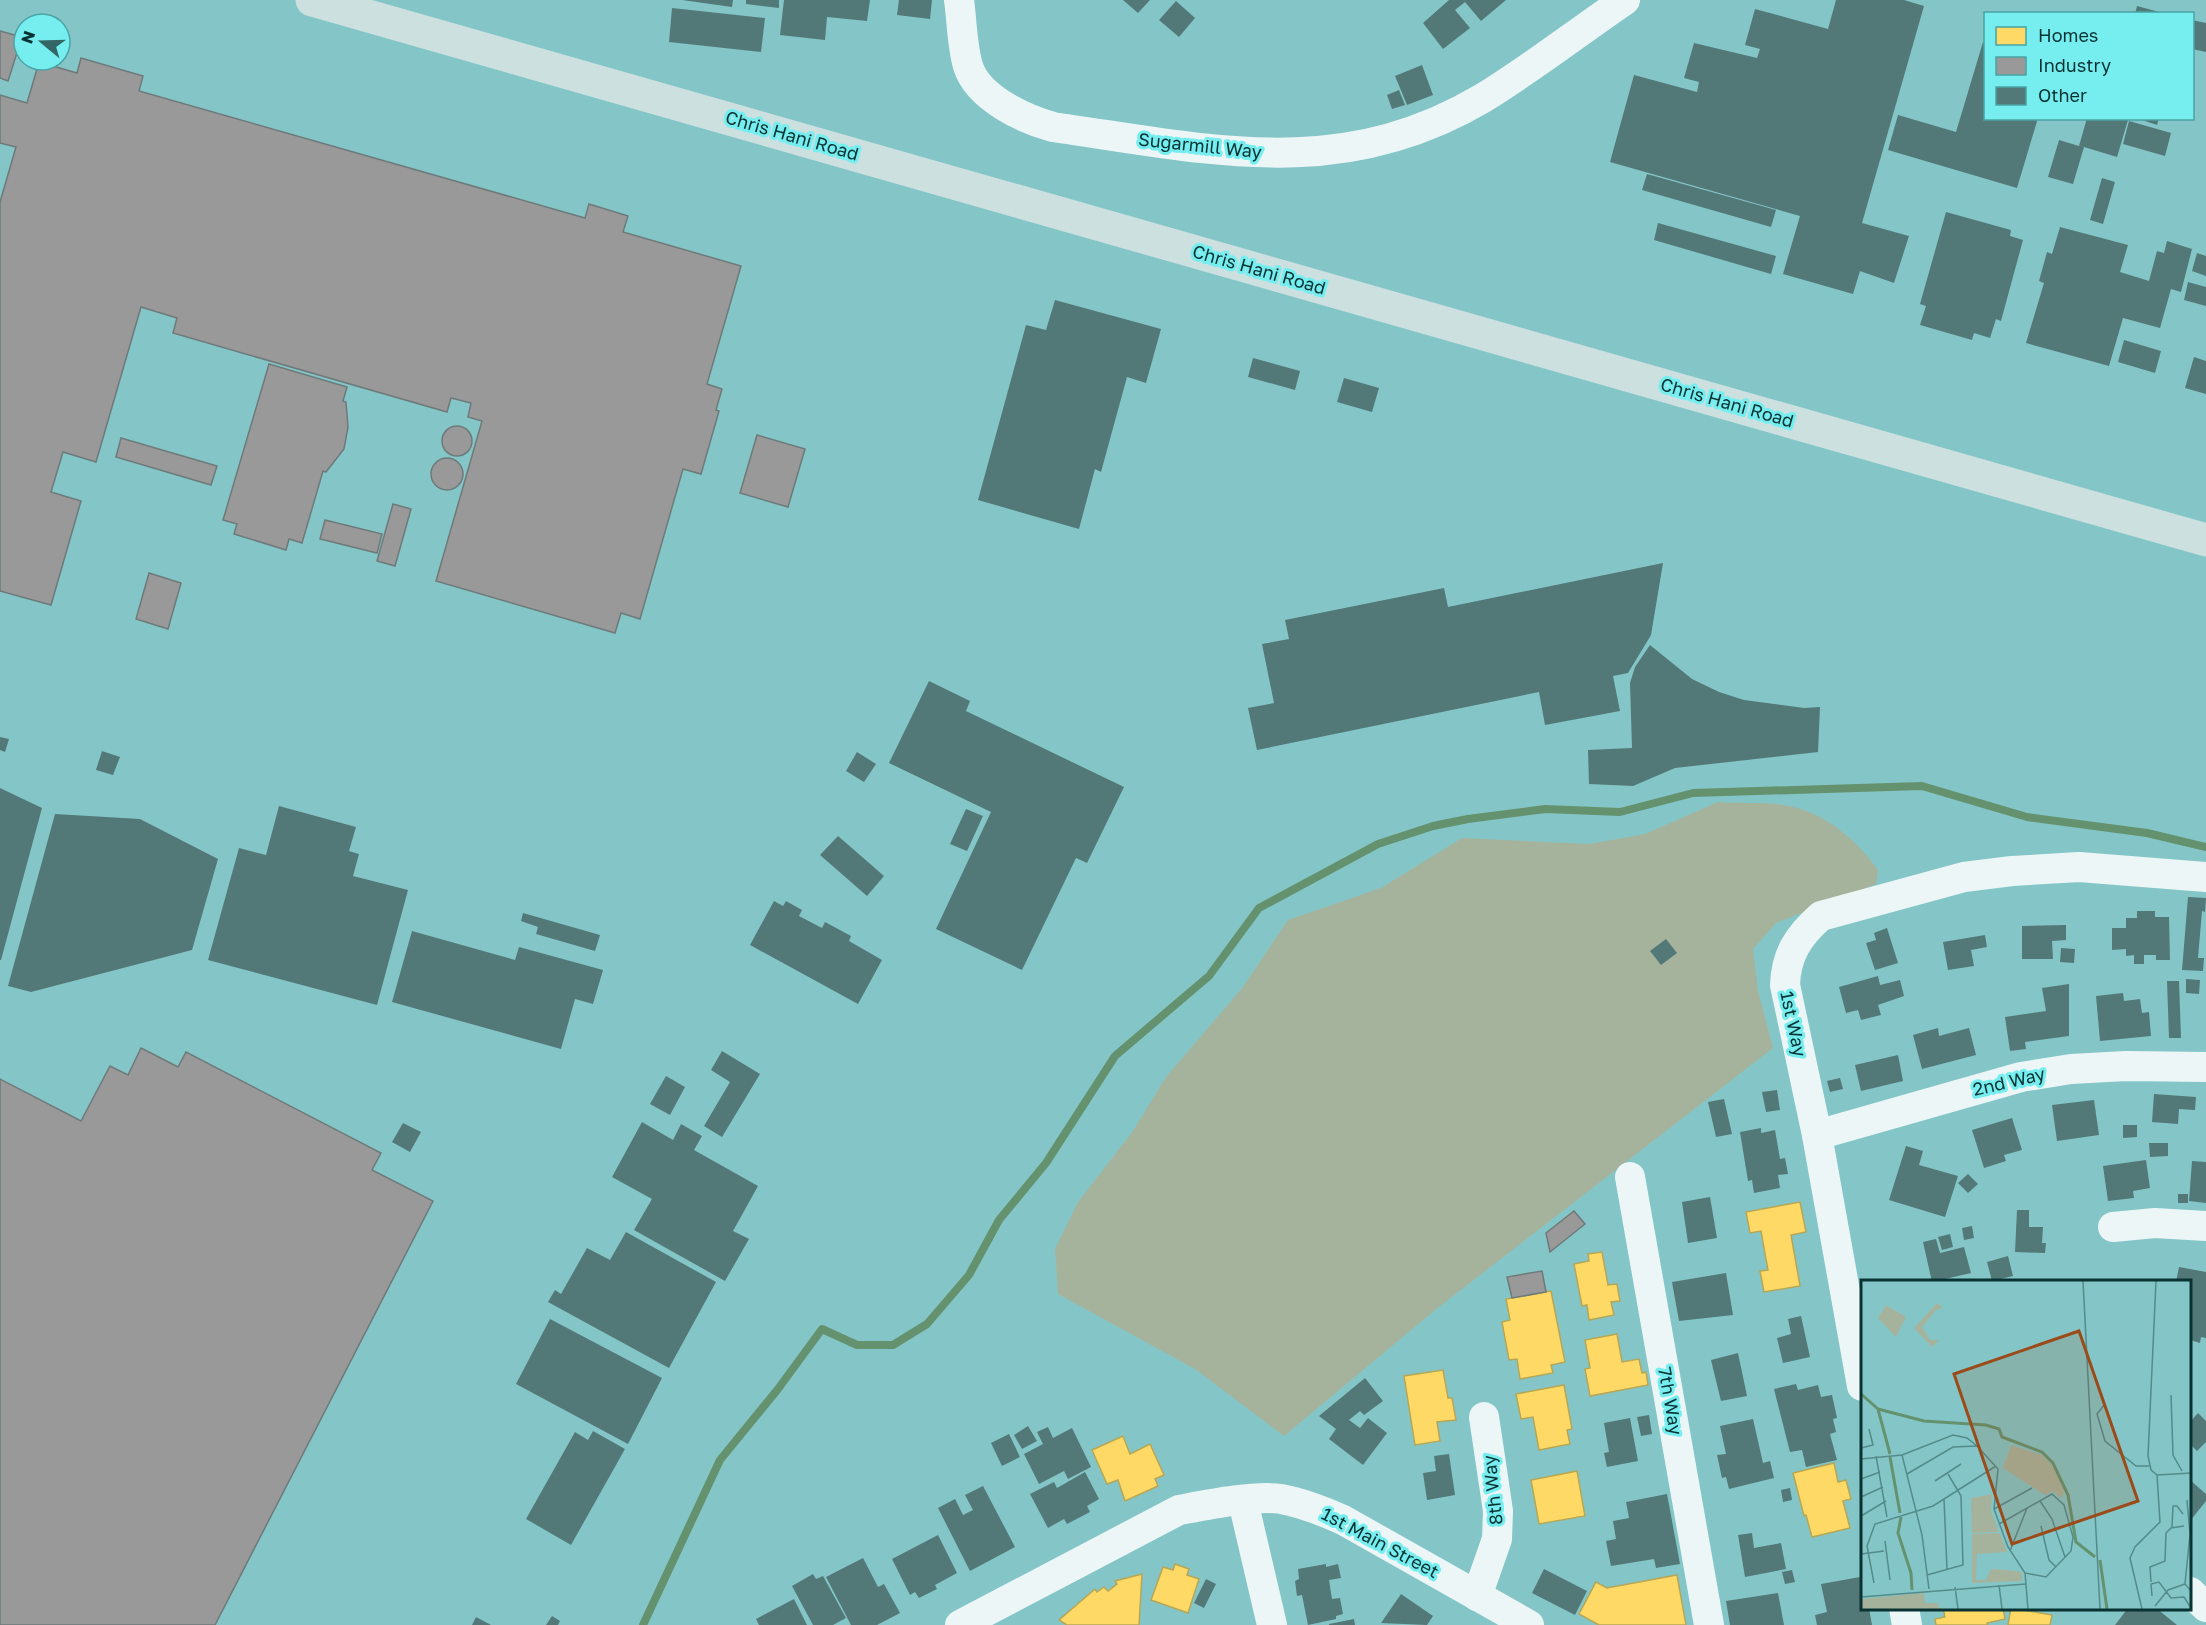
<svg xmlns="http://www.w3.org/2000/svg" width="2206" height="1625" font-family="'Golos Text',sans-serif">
  <rect width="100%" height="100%" fill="#84c6c7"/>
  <path fill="#a6b39c" d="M1718,802C1742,804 1771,801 1794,807C1829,816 1858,842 1878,870L1876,884L1776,923L1753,949L1758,991L1773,1048L1435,1310L1284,1436L1195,1369L1058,1294L1055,1249L1078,1202L1133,1131L1166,1077L1243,987L1288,920L1381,888L1462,838L1589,844L1645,834Z"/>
  <g fill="#ffd966" stroke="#b5a756" stroke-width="1.5">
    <polygon points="1800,1202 1806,1232 1791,1235 1800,1286 1764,1292 1760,1271 1768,1270 1761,1231 1750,1233 1746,1212"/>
    <polygon points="1602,1252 1608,1285 1617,1284 1620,1301 1611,1302 1614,1315 1589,1320 1587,1305 1582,1306 1574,1264 1589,1261 1588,1254"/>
    <polygon points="1551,1291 1565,1362 1551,1365 1553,1373 1520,1379 1517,1359 1509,1360 1502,1322 1510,1320 1506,1299"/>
    <polygon points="1617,1334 1622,1362 1639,1359 1642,1373 1646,1372 1648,1385 1590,1396 1585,1369 1590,1368 1585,1340"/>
    <polygon points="1443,1370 1448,1398 1452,1398 1456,1420 1437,1422 1440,1441 1415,1445 1404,1376"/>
    <polygon points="1564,1385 1572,1429 1567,1430 1570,1444 1539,1450 1533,1417 1521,1419 1516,1394"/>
    <polygon points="1123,1436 1130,1454 1150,1444 1164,1475 1155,1479 1158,1486 1125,1501 1118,1480 1107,1484 1092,1450"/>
    <polygon points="1834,1463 1838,1482 1846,1480 1851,1499 1843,1501 1850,1528 1812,1537 1806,1515 1804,1516 1793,1473"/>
    <polygon points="1577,1471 1585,1516 1539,1524 1531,1480"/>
    <polygon points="1175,1564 1189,1569 1187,1575 1199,1579 1188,1613 1151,1600 1163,1567 1173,1570"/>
    <polygon points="1142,1574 1139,1625 1067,1625 1059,1620 1095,1589 1097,1592 1104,1587 1108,1591 1117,1584 1115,1581"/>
    <polygon points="1677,1575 1686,1625 1599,1625 1579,1614 1596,1582 1607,1588"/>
    <polygon points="1943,1608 2003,1608 2005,1619 1987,1623 1988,1625 1936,1625 1935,1619 1945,1617"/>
    <polygon points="2011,1608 2052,1615 2050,1625 2008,1625"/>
  </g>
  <g fill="#999" stroke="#6e7a7a" stroke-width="1.5">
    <polygon points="0,31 22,37 8,81 0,78"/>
    <polygon points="81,58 143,76 139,91 585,218 589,204 628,216 623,232 741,266 707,384 722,389 716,410 719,411 701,474 683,469 640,619 621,613 615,633 436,581 482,421 468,417 471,403 451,398 447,412 173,333 177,318 141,307 96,462 63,452 51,492 81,501 51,605 0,591 0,202 16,147 0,143 0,95 27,103 39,62 77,73"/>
    <polygon points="269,364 347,387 343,401 346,402 348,427 344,449 326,472 323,471 302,543 289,539 286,550 234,534 237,524 223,520"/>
    <circle cx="457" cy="441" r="15"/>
    <polygon points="757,435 805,449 788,507 740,493"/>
    <polygon points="121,438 217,466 211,485 116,457"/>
    <circle cx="447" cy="474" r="16"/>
    <polygon points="393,504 411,509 395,566 377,561"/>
    <polygon points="325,520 382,534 377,553 320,539"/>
    <polygon points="149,573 181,583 168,629 136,619"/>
    <polygon points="141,1048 178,1067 186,1052 381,1153 372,1170 433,1201 215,1625 0,1625 0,1079 81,1121 110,1066 128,1075"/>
    <polygon points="1574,1211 1585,1224 1550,1252 1546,1233"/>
    <polygon points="1542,1271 1546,1292 1512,1298 1507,1277"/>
  </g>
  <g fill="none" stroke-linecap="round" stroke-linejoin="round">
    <polyline stroke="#65926e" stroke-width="8" points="643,1625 720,1460 778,1389 822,1329 857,1345 893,1345 927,1324 969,1275 999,1220 1046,1163 1115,1056 1209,976 1259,908 1378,844 1433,826 1468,819 1545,809 1620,812 1693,793 1922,786 2027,817 2147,833 2206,847"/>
  </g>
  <g fill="#537878">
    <polygon points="682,0 733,0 732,7"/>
    <polygon points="746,0 779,0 779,8 746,4"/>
    <polygon points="784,0 870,0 867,21 827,17 825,40 780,35"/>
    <polygon points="899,0 932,0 930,19 897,15"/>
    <polygon points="1123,0 1150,0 1138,13"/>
    <polygon points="1449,0 1506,0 1481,21 1465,2 1455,10 1470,28 1443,49 1423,23"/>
    <polygon points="1836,0 1904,0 1924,6 1862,223 1909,236 1894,283 1860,271 1853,294 1783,274 1800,216 1610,162 1634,75 1697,92 1699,82 1684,78 1694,43 1757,58 1760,49 1745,45 1755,9 1828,29"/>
    <polygon points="1176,1 1195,18 1179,37 1159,20"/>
    <polygon points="2137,6 2163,13 2162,14 2135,14"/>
    <polygon points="672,8 765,18 761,52 669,42"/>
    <polygon points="2192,20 2206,23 2206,52 2192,49"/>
    <polygon points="1983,42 1986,43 1986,118 2038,118 2017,188 1888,150 1898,115 1956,132"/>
    <polygon points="1422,65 1433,95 1407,105 1395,76"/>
    <polygon points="1399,90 1405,105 1392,109 1387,95"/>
    <polygon points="2087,118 2128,120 2117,157 2084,147 2073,184 2048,177 2059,140 2079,146"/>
    <polygon points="2136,118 2159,118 2157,125"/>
    <polygon points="2129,121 2171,133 2165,156 2123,144"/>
    <polygon points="1647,174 1776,210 1771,227 1642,190"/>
    <polygon points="2102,178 2115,182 2103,224 2090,220"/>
    <polygon points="1946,212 2011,230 2010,236 2023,240 2001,321 1996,319 1990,338 1974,333 1972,340 1920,325 1926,306 1920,304"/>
    <polygon points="1658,223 1776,256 1771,274 1654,240"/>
    <polygon points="2060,227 2128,245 2120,272 2149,281 2157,251 2164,253 2167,241 2192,249 2181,292 2171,289 2160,328 2123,318 2109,366 2026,343 2044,283 2039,281 2047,252 2052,254"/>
    <polygon points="2197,253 2206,256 2206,276 2192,271"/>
    <polygon points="2188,282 2206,287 2206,306 2184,300"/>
    <polygon points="1055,300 1161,329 1146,383 1127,377 1101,472 1095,469 1079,529 978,500 1026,325 1046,330"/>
    <polygon points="2124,340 2161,351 2155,373 2118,362"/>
    <polygon points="2194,357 2206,361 2206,394 2185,388"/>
    <polygon points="1253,358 1300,371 1295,390 1248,377"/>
    <polygon points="1344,378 1379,388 1372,412 1337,402"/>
    <polygon points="1663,563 1651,635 1628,673 1613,676 1620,711 1545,725 1539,692 1257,750 1248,708 1274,703 1262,644 1289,639 1285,620 1444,588 1448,607"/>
    <polygon points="1650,645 1692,679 1719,692 1744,700 1804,708 1820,707 1818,752 1675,768 1633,786 1589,784 1588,750 1632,748 1630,683 1635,667"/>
    <polygon points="929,681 970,701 966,711 1124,787 1087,863 1076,858 1022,970 936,929 991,812 889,763"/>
    <polygon points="0,737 9,739 5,752 0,750"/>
    <polygon points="102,751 120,757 113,775 96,770"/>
    <polygon points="857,752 876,764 864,782 846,771"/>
    <polygon points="0,788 42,808 1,960 0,960"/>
    <polygon points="279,806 356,827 349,851 359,854 353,876 408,890 377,1005 208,960 239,848 266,855"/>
    <polygon points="966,809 983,816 967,851 950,844"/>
    <polygon points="55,814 140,819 218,859 192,950 31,992 8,986"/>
    <polygon points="838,836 884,876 867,896 820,855"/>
    <polygon points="2188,897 2206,898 2205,912 2202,911 2198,958 2204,958 2203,971 2182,970"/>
    <polygon points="774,901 783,906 786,901 802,910 799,916 822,928 825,922 851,936 849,941 882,960 858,1004 750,945"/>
    <polygon points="2137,911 2155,911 2155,917 2169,917 2170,960 2156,960 2156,955 2144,955 2144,964 2134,964 2134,955 2126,956 2126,949 2112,950 2112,928 2126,928 2126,918 2137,918"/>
    <polygon points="523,913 600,935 595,951 536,934 538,927 521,921"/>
    <polygon points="2066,925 2066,940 2052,941 2053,959 2022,959 2022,926"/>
    <polygon points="1887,928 1898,963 1875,970 1866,943 1876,940 1874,933"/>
    <polygon points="412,931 515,960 519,947 603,970 593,1004 575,999 561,1049 392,1002"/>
    <polygon points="1985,935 1987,947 1971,950 1974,966 1948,970 1943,942"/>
    <polygon points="1666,939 1677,953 1661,965 1650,951"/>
    <polygon points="2061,948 2075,949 2074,963 2060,962"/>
    <polygon points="1878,976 1880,985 1900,980 1904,996 1878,1005 1881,1015 1861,1020 1858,1010 1846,1013 1839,987"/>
    <polygon points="2186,979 2200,980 2199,994 2186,993"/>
    <polygon points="2167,981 2179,981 2181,1038 2169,1038"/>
    <polygon points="2069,984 2069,1036 2025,1042 2026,1049 2010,1051 2005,1017 2046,1011 2042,988"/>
    <polygon points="2123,993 2124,1001 2140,999 2142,1013 2149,1012 2151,1036 2100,1041 2096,996"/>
    <polygon points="1938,1028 1939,1036 1969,1028 1976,1055 1922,1069 1913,1035"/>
    <polygon points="722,1051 760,1074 722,1137 704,1126 730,1082 711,1070"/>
    <polygon points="1898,1055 1903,1081 1861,1091 1855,1065"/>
    <polygon points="666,1076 685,1087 670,1115 650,1104"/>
    <polygon points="1840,1078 1843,1089 1830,1092 1827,1081"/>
    <polygon points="1777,1090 1780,1110 1766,1112 1762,1092"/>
    <polygon points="2154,1094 2196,1097 2195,1110 2179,1109 2178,1124 2152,1122"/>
    <polygon points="1724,1099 1732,1134 1716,1137 1708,1102"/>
    <polygon points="2094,1100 2099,1135 2057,1141 2052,1105"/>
    <polygon points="2012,1118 2022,1150 2004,1155 2006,1161 1984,1168 1972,1130"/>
    <polygon points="642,1122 673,1140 681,1124 702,1136 694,1150 758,1186 733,1231 749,1239 725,1281 634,1230 652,1199 612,1177"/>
    <polygon points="403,1123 421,1132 410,1152 392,1142"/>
    <polygon points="2123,1125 2137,1125 2137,1137 2123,1138"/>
    <polygon points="1761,1128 1761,1133 1775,1130 1780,1159 1785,1158 1788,1174 1778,1175 1780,1188 1754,1193 1752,1180 1748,1181 1740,1132"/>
    <polygon points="2149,1143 2168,1143 2168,1156 2150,1157"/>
    <polygon points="1906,1146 1923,1151 1919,1165 1958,1176 1945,1217 1889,1200"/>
    <polygon points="2146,1160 2150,1188 2133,1191 2134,1198 2108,1201 2103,1166"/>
    <polygon points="2192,1161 2206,1162 2206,1203 2189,1201"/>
    <polygon points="1968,1174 1978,1184 1968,1193 1958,1183"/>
    <rect x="2178" y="1194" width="10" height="9"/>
    <polygon points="1710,1197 1717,1238 1688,1243 1682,1202"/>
    <polygon points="2017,1210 2029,1210 2029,1227 2043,1227 2042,1243 2046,1243 2045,1253 2015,1252"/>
    <polygon points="1972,1226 1974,1238 1964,1240 1962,1228"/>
    <polygon points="626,1232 716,1282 669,1368 548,1302 555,1290 561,1294 587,1248 610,1260"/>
    <polygon points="1950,1234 1953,1247 1942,1250 1938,1237"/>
    <polygon points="1936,1239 1940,1253 1964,1247 1971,1273 1932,1282 1923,1242"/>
    <polygon points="2008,1256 2013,1276 1992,1281 1987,1262"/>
    <polygon points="2179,1267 2206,1272 2206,1338 2201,1337 2200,1343 2190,1340 2190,1282 2176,1282"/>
    <polygon points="1726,1273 1733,1315 1679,1321 1672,1282"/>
    <polygon points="1801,1316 1810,1357 1783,1363 1777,1338 1791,1334 1788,1319"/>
    <polygon points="550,1319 662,1378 628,1444 516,1384"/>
    <polygon points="1738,1353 1747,1396 1721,1401 1711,1360"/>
    <polygon points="1365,1378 1383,1401 1364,1415 1360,1411 1349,1420 1360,1428 1368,1418 1387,1433 1363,1465 1329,1439 1336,1429 1319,1416"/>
    <polygon points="1796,1384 1798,1390 1818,1385 1821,1397 1832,1395 1837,1418 1833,1419 1836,1432 1830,1434 1837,1460 1806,1467 1802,1450 1790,1452 1774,1389"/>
    <polygon points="2198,1413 2206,1421 2206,1442 2197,1451 2190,1444 2190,1422"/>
    <polygon points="1649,1415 1652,1434 1641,1436 1637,1417"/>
    <polygon points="1630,1418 1638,1461 1607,1467 1604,1453 1609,1452 1604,1423"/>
    <polygon points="1753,1419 1763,1463 1770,1461 1774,1478 1729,1489 1726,1477 1722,1478 1717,1455 1726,1454 1720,1426"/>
    <polygon points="1028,1426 1037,1441 1022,1449 1014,1435"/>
    <polygon points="1048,1427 1053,1438 1072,1428 1091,1467 1068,1479 1064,1471 1039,1484 1024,1454 1043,1444 1037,1432"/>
    <polygon points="593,1431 625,1449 571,1545 526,1519 575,1432 588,1440"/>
    <polygon points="1009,1434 1020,1457 1002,1466 991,1443"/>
    <polygon points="1449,1454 1455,1495 1427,1500 1423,1473 1436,1471 1434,1456"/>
    <polygon points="1085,1472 1099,1499 1087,1506 1090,1512 1067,1524 1064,1519 1048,1528 1030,1494 1054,1482 1057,1488"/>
    <polygon points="2190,1480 2206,1494 2206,1501 2190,1521"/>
    <polygon points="983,1486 1015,1547 970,1571 938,1508 955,1499 963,1515 973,1510 965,1495"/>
    <polygon points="1790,1488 1792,1500 1783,1502 1781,1490"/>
    <polygon points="1667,1494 1680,1564 1656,1568 1654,1559 1611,1566 1606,1541 1616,1539 1613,1521 1629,1518 1626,1502"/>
    <polygon points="1752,1533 1754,1548 1781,1543 1786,1569 1745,1577 1738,1535"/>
    <polygon points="938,1535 957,1573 935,1585 937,1589 919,1598 915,1592 910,1595 892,1559"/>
    <polygon points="863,1558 878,1587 884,1584 900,1613 877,1625 851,1625 826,1577"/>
    <polygon points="1326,1564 1326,1567 1338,1564 1341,1578 1329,1580 1332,1599 1340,1598 1343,1614 1336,1616 1336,1619 1308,1625 1302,1595 1297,1596 1295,1581 1299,1579 1298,1569"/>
    <polygon points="1544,1569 1587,1591 1575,1615 1532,1593"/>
    <polygon points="1792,1570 1795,1582 1785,1584 1782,1572"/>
    <polygon points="813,1574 816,1579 823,1576 846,1618 833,1625 813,1625 792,1586"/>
    <polygon points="1860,1577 1862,1608 1869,1608 1872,1625 1817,1625 1815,1615 1827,1612 1821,1584"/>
    <polygon points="1206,1579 1216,1584 1204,1608 1194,1603"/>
    <polygon points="1778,1593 1784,1625 1730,1625 1726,1601"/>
    <polygon points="1401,1594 1433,1616 1427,1625 1381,1623"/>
    <polygon points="794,1599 807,1625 759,1625 756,1619"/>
    <polygon points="2128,1608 2156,1608 2177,1625 2115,1625"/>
    <polygon points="552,1616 560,1621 558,1625 546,1625"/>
    <polygon points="476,1617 491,1625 472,1625"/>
    <polygon points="1354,1619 1355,1625 1329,1625 1329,1624"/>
  </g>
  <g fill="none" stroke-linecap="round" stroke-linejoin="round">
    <g stroke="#edf6f7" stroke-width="30">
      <path d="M959,0C962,21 962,46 968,66C978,98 1024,119 1053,127C1207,149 1340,183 1483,98C1532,68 1578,32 1625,0"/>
      <polyline points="1817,1135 2021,1077 2071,1069 2126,1066 2206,1067"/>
      <polyline points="1630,1177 1709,1625"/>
      <polyline points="2113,1227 2155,1223 2206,1226"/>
      <path d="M1862,1386L1817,1135L1785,985C1786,955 1798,936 1821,916L1964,877L2012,871L2079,867L2206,877"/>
      <polyline points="1243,1501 1272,1625"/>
      <polyline points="2190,1592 2206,1607"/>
      <polyline points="1477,1596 1497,1539 1498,1511 1484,1417"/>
      <polyline points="1904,1608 1907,1625"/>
      <path d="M960,1625L1179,1510C1206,1505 1255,1495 1281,1499C1303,1503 1323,1511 1343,1520L1529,1625"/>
    </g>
    <polyline stroke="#cce0e0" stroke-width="33" points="312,0 2206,540"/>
  </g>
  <g text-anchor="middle" stroke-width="6" stroke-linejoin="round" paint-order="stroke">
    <g font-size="18" fill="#093232" stroke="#76eef0">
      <text transform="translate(792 136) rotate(16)" y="6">Chris Hani Road</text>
      <text transform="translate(1200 146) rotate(6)" y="6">Sugarmill Way</text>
      <text transform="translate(1259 270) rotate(16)" y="6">Chris Hani Road</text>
      <text transform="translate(1727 403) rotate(16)" y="6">Chris Hani Road</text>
      <text transform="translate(1793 1024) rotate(78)" y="6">1st Way</text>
      <text transform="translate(2009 1082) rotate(-13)" y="6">2nd Way</text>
      <text transform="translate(1670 1401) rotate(80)" y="6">7th Way</text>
      <text transform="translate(1493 1490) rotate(-96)" y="6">8th Way</text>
      <text transform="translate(1380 1543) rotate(28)" y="6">1st Main Street</text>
    </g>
  </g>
  <g transform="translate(1861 1280)">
    <rect width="330" height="330" fill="#84c6c7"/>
    <path d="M76,23L82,28L75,30L61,47L69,60H78L71,67L53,48ZM25,25L45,37L35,57L17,38ZM150,165L181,175L192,186L203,210L201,219L192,211L184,215L142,188ZM131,214L130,230L138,252L111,253L110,218ZM139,253L146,272L116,274L115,300H125L130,289L146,290L161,292V301L111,303V254ZM63,313L64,323H77L78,328L86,329H0V319Z" fill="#a6b39c"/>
    <path fill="none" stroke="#65926e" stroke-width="3" d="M0,114L17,129L29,174M17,129L63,141L125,145L138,149L141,157L181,172L192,183L207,215L215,262L234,277M29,177L39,233M40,237L37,253L50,293L51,310M239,280L246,329"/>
    <path fill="none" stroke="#538b8b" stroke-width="1.5" d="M222,1L239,329M295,1L287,176L290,190L296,195M310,115L312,175L321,191M244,124L236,134L244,161L275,186H288M0,168L12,165L8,149M41,175L61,255L68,309M15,176L26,237M0,179L41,175L92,155L106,158L116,166L137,189L133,229L147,267L164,293L167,329M46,194L92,167L116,166M296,195L330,193M0,199L19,192M74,201L100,184M0,217L22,207M83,219L86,289M326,220L329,254L324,304L330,311M179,221L191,239L204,277M133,229L171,208M0,236L25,221M138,244L191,214L203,225L212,257L210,271L185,297L164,293M180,246L188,280L195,287M311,247L312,226H316L322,234M24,261L29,300M149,271L166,228M0,274L23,271M66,295L102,285L100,216L87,194M290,302L289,287L304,281L305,253L310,248L323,246M13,303L6,266L14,244L72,226L135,186M138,305L141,329M94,307L97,329M291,316L290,304L298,302L310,318L323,317L330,328M0,317L165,304M294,326L307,310L324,304M281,329L269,278L274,267L299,242L296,195"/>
    <path fill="#9a4b19" fill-opacity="0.15" stroke="#9a4b19" stroke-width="3" d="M218,51L277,221L151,264L93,94Z"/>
    <rect width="330" height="330" fill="none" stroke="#093232" stroke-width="3"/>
  </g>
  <rect x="1984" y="12" width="210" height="108" fill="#76eef0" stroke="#4aa3a4" stroke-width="1.5"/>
  <rect x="1996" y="27" width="30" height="18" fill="#ffd966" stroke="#4aa3a4" stroke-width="1.5"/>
  <text x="2038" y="42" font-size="18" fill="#093232">Homes</text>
  <rect x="1996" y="57" width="30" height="18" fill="#999999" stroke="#4aa3a4" stroke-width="1.5"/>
  <text x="2038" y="72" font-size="18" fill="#093232">Industry</text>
  <rect x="1996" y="87" width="30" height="18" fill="#537878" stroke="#4aa3a4" stroke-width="1.5"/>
  <text x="2038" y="102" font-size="18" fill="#093232">Other</text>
  <g transform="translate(42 42) rotate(289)"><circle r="28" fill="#76eef0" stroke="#4aa3a4" stroke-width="1.5"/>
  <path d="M0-4.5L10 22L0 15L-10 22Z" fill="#346666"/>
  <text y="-9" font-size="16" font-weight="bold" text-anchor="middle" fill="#093232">N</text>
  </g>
</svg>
